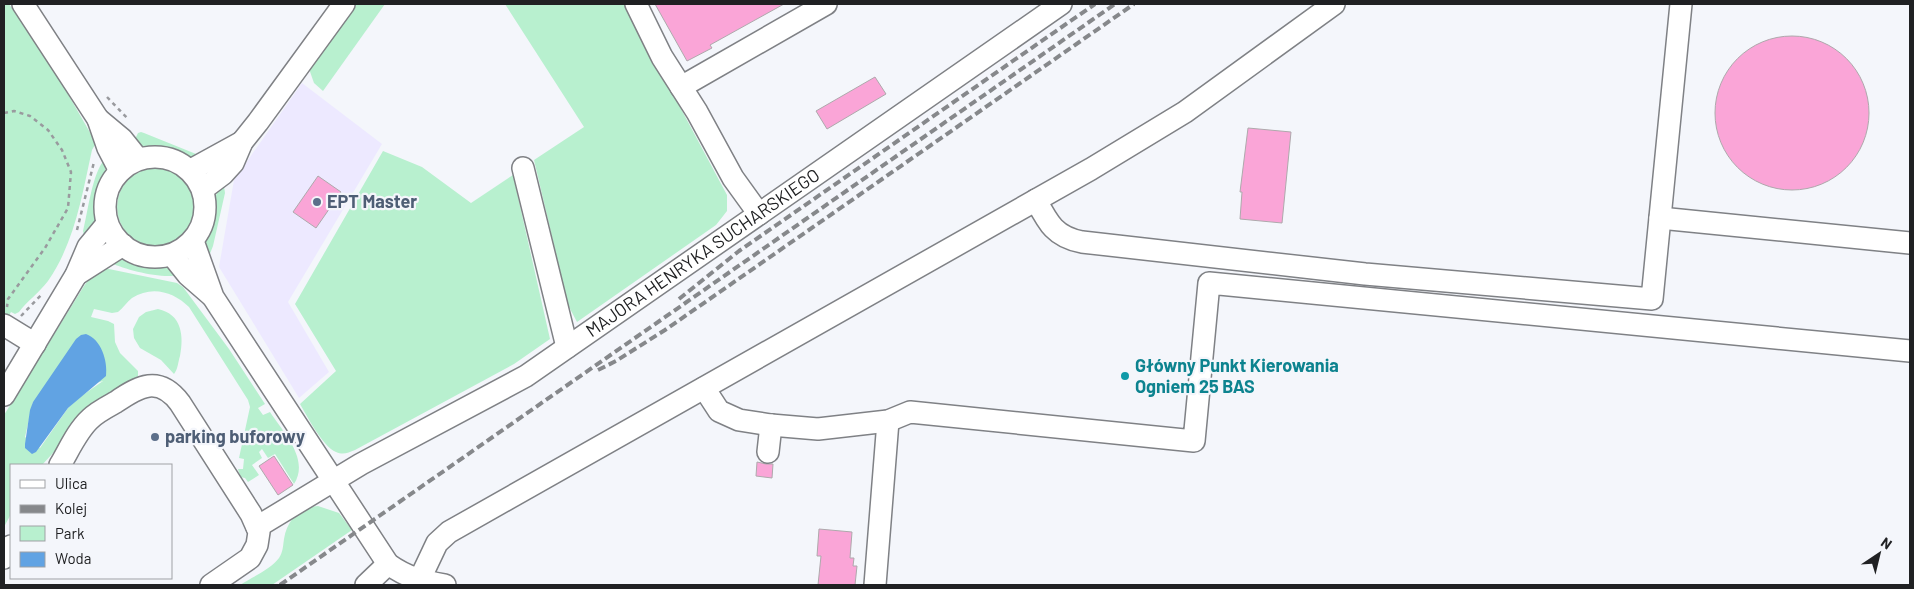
<svg xmlns="http://www.w3.org/2000/svg" width="1914" height="589" font-family="Barlow,sans-serif">
  <rect width="100%" height="100%" fill="#f4f6fb"/>
  <polygon fill="#ede9ff" points="302,83 382,144 288,302 329,372 299,398 219,267 234,180"/>
  <g fill="#b8f0cf" fill-rule="evenodd">
    <path d="M4,4H9L57,75L96,143L92,150C82,195 75,242 48,281C39,293 27,301 19,312L15,314L11,312L4,324Z"/>
    <polygon points="353,4 385,4 323,91 314,83 308,66"/>
    <polygon points="505,4 625,4 727,195 727,211 716,225 577,322 568,305 534,160 584,127"/>
    <path d="M141,132L144,133L201,156C189,159 182,154 171,151C159,148 142,152 135,139L138,133Z"/>
    <path d="M383,151L422,167L471,203L513,175L550,339L514,364L355,450C348,453 343,455 336,452C323,447 307,416 300,404L336,371L295,304Z"/>
    <path d="M105,159V175L98,194L96,223L84,235L83,231C88,212 92,173 105,159Z"/>
    <circle cx="156" cy="207" r="39"/>
    <polygon points="224,186 225,193 213,246 209,256 204,249 205,239 211,224 215,198 218,190"/>
    <path d="M116,259L129,260L143,264L167,268L178,275C162,279 126,270 111,263Z"/>
    <path d="M104,268L177,283L183,287L229,349L265,404L258,408L263,415L270,412C283,432 310,459 294,484L275,454L268,458L262,449L259,452L262,458L252,465L259,475L248,482L245,478L240,477L238,469H243L244,459L239,458L250,407L248,400L189,307C174,292 152,285 132,298C127,302 123,308 118,312L112,313L94,309L91,317L108,321L114,324L115,342L120,353L138,371V376L85,410L64,441L42,465H11V514L4,527V415L84,286L91,276ZM103,381L80,397L68,408L40,448L25,437L33,402Z"/>
    <path d="M158,309C182,314 184,336 180,356C178,362 178,369 174,374L161,360L140,348L134,338L133,329L139,317L146,312Z"/>
    <path d="M318,506L339,513L352,530L272,585H240C252,577 270,570 279,558C283,552 283,546 284,539C287,520 299,508 318,506Z"/>
  </g>
  <path fill="#61a3e3" d="M86,334C101,339 108,361 106,376L68,408L36,452L32,454L25,448V444L30,410L33,402L76,339L81,335Z"/>
  <g fill="#faa5d7" stroke="#aea9ac">
    <polygon points="655,4 784,4 710,45 712,48 687,61"/>
    <circle cx="1792" cy="113" r="77"/>
    <polygon points="875,77 886,94 827,129 816,111"/>
    <polygon points="1248,128 1291,132 1282,223 1240,219 1242,192 1240,192"/>
    <polygon points="318,176 341,192 316,228 293,212"/>
    <polygon points="274,456 293,485 278,495 259,466"/>
    <polygon points="757,462 766,464 773,464 772,478 756,476"/>
    <polygon points="819,529 852,532 850,558 854,558 853,566 857,566 855,585 818,585 821,556 817,556"/>
  </g>
  <g fill="none" stroke-linecap="round" stroke-linejoin="round">
    <g stroke="#7f8185" stroke-width="24">
      <g id="minor">
        <polyline points="23,4 98,119 108,148 120,171"/>
        <polyline points="636,4 662,57 697,112 733,178 759,214"/>
        <polyline points="681,87 826,4"/>
        <polyline points="98,119 122,139 138,159"/>
        <circle cx="155" cy="207" r="50"/>
        <polyline points="523,168 567,347"/>
        <polyline points="191,170 242,142"/>
        <polyline points="203,189 223,174 233,163 242,142 258,122 344,4"/>
        <path d="M1036,200C1048,223 1055,237 1082,242L1365,274L1652,299L1681,4"/>
        <polyline points="1660,218 1910,243"/>
        <path d="M193,241L213,297L388,564C408,578 422,581 445,585"/>
        <polyline points="172,255 188,275 211,295"/>
        <polyline points="76,275 123,245"/>
        <polyline points="4,325 35,344"/>
        <polyline points="704,388 719,411 739,420 771,425 818,429 888,421 910,412 1194,441 1209,283 1910,351"/>
        <polyline points="4,395 76,275 88,247 107,224"/>
        <polyline points="768,452 771,425"/>
        <path d="M60,465C69,450 77,431 90,419C97,412 107,407 116,402C139,386 159,375 180,403L251,514L259,532L257,545L250,558L211,585"/>
        <path id="s1" d="M257,527L361,464L526,376L1061,4"/>
        <polyline points="4,558 11,546"/>
        <polyline points="419,581 437,543 449,532 1091,169 1185,112 1334,4"/>
        <polyline points="366,585 388,564"/>
        <polyline points="875,585 888,421"/>
      </g>
    </g>
    <g stroke="#999a9e" stroke-width="2.5" stroke-dasharray="4 4" stroke-linecap="butt">
      <polyline points="107,97 129,120"/>
      <polyline points="4,113 14,111 30,116 48,130 62,150 71,172 68,208 45,248 8,299 7,307"/>
      <polyline points="77,230 94,162"/>
      <polyline points="21,316 43,293"/>
    </g>
    <use href="#minor" stroke="#fff" stroke-width="21"/>
    <g stroke="#86888b" stroke-width="4" stroke-dasharray="8 4" stroke-linecap="butt">
      <polyline points="679,299 739,251 1095,4"/>
      <polyline points="598,370 616,361 665,330 1134,4"/>
      <polyline points="280,585 1115,4"/>
    </g>
  </g>
  <g fill="#5c6f8a" stroke="#f4f6fb" stroke-width="2">
    <circle cx="317" cy="202" r="5"/>
    <circle cx="155" cy="437" r="5"/>
  </g>
  <circle fill="#0f9aa8" stroke="#f4f6fb" stroke-width="2" cx="1125" cy="376" r="5"/>
  <g text-anchor="middle" stroke-width="4.5" stroke-linejoin="round" paint-order="stroke">
    <g font-size="18" font-weight="bold" fill="#4e5e75" stroke="#f4f6fb" text-anchor="start">
      <text x="327" y="208">EPT Master</text>
      <text x="165" y="443">parking buforowy</text>
    </g>
    <g font-size="18" fill="#202123" stroke="#f4f6fb">
      <text dy="6" stroke="none"><textPath href="#s1" startOffset="524">MAJORA HENRYKA SUCHARSKIEGO</textPath></text>
    </g>
    <g font-size="18" font-weight="bold" fill="#0d838f" stroke="#f4f6fb" text-anchor="start">
      <text x="1135" y="372">Główny Punkt Kierowania<tspan x="1135" dy="21">Ogniem 25 BAS</tspan></text>
    </g>
  </g>
  <rect width="1914" height="589" fill="none" stroke="#202123" stroke-width="10"/>
  <rect x="10" y="464" width="162" height="115" fill="#f4f6fb" stroke="#9fa1a5"/>
  <rect x="20" y="480" width="25" height="8" fill="#ffffff" stroke="#9fa1a5"/>
  <text x="55" y="489" font-size="15" fill="#202123">Ulica</text>
  <rect x="20" y="505" width="25" height="8" fill="#86888b" stroke="#9fa1a5"/>
  <text x="55" y="514" font-size="15" fill="#202123">Kolej</text>
  <rect x="20" y="526" width="25" height="15" fill="#b8f0cf" stroke="#9fa1a5"/>
  <text x="55" y="539" font-size="15" fill="#202123">Park</text>
  <rect x="20" y="552" width="25" height="15" fill="#61a3e3" stroke="#9fa1a5"/>
  <text x="55" y="564" font-size="15" fill="#202123">Woda</text>
  <g transform="translate(1879 554) rotate(35)" stroke="#f4f6fb" stroke-width="4" paint-order="stroke">
  <path d="M0-4L9 19L0 12L-9 19Z" fill="#202123"/>
  <text y="-8" font-size="14" font-weight="bold" text-anchor="middle" fill="#202123">N</text>
  </g>
</svg>
